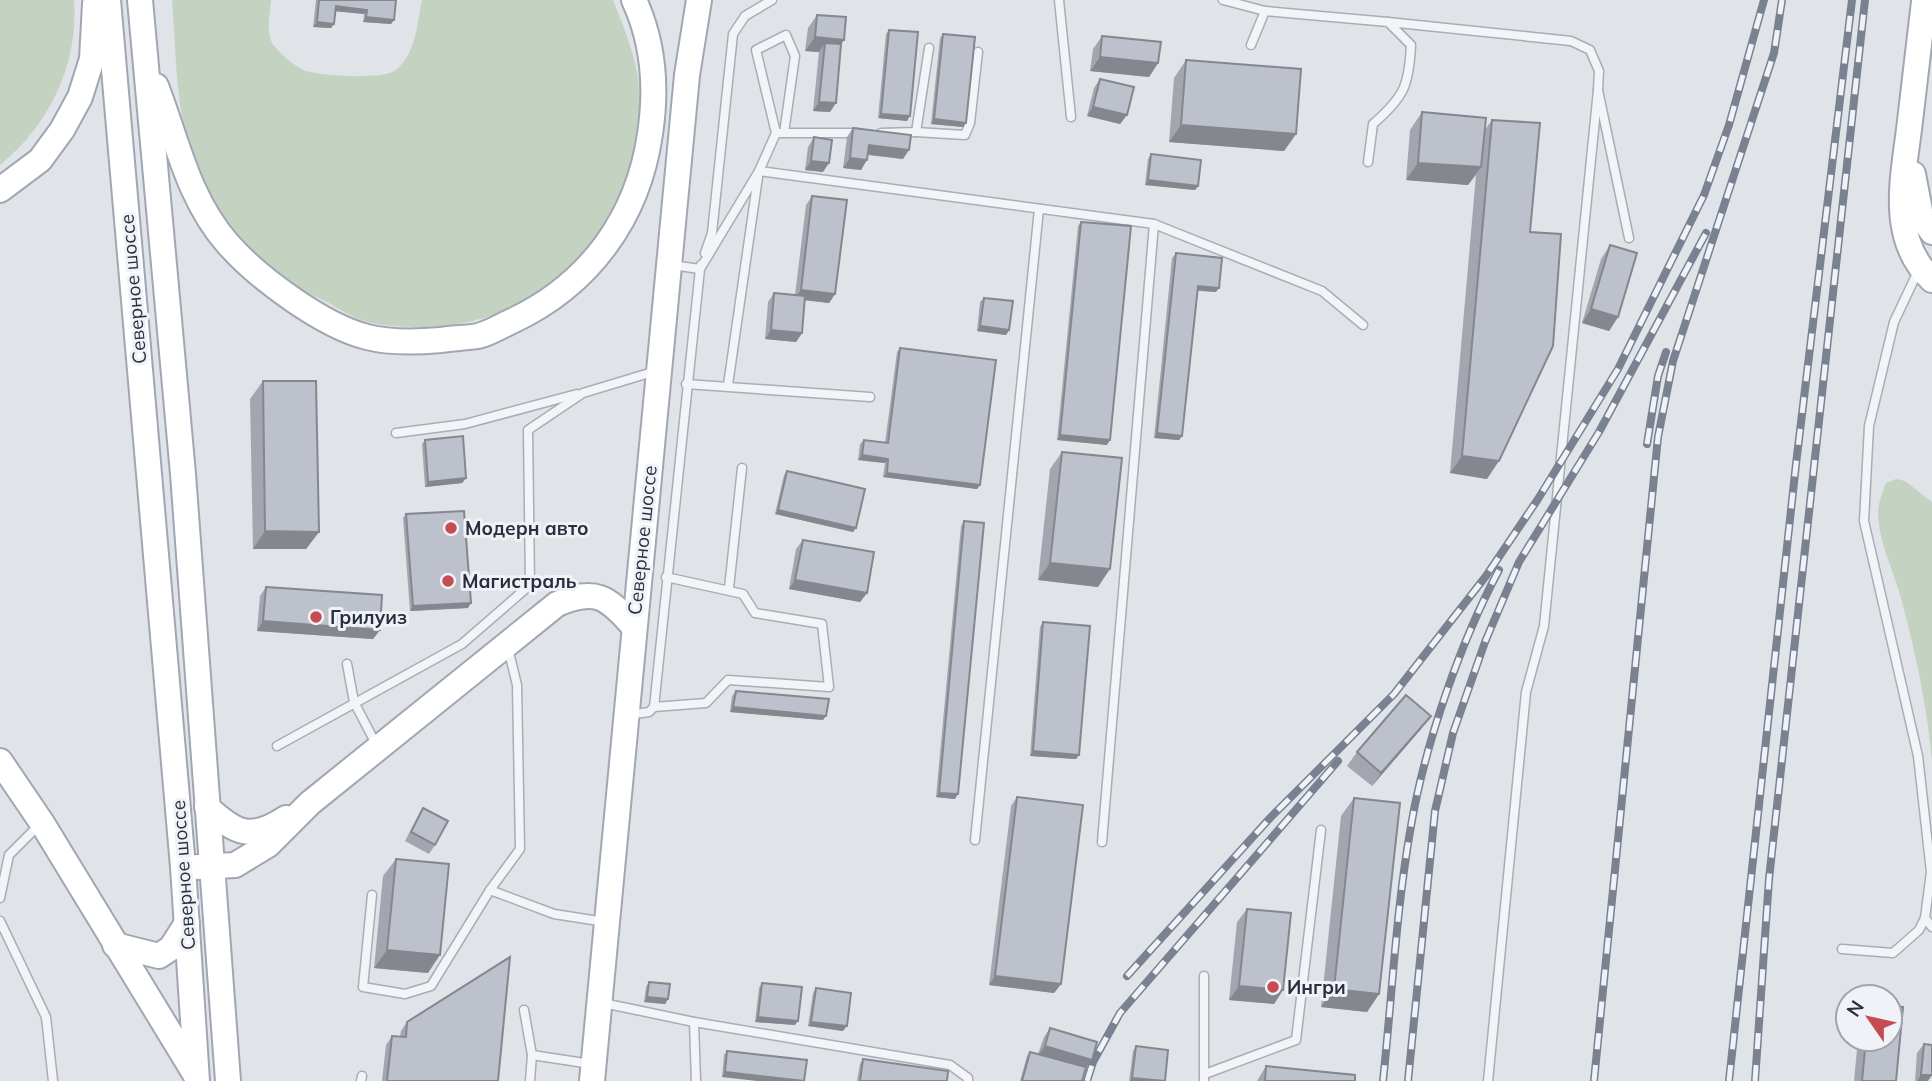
<svg xmlns="http://www.w3.org/2000/svg" width="1932" height="1081" font-family="Mulish,sans-serif">
  <rect width="100%" height="100%" fill="#e0e3e8"/>
  <g fill="#c4d2c1">
    <path d="M0,0H74C79,64 49,125 0,165Z"/>
    <path d="M172,0H271C270,13 266,32 272,43C278,52 295,67 306,71C322,76 384,80 396,70C416,53 417,24 422,0H613C624,28 636,56 639,86C643,127 632,178 613,215C592,255 530,304 487,317C452,328 409,330 372,323C354,320 336,306 319,298C262,273 212,224 193,163C176,111 176,54 172,0Z"/>
    <path d="M1896,479L1905,481L1932,502V760C1927,707 1916,654 1902,602C1895,573 1879,544 1878,514C1878,503 1882,493 1886,483Z"/>
  </g>
  <g fill="none" stroke-linecap="round" stroke-linejoin="round">
    <g stroke="#a9adb5" stroke-width="11">
      <g id="lane">
        <polyline points="1059,0 1071,117"/>
        <path d="M1223,0L1265,11L1388,22L1411,45C1409,86 1404,97 1373,124L1368,162"/>
        <polyline points="1388,22 1571,41 1590,50 1599,71 1598,90 1629,238"/>
        <polyline points="1251,45 1265,11"/>
        <polyline points="916,132 965,135 970,123 978,52"/>
        <polyline points="784,133 858,133"/>
        <polyline points="881,133 916,132 929,48"/>
        <polyline points="759,171 1154,224 1322,291 1363,325"/>
        <polyline points="705,253 712,233 733,34 745,16 772,0"/>
        <polyline points="672,265 700,269 701,265"/>
        <polyline points="1919,269 1894,322 1869,426 1864,521 1918,756 1931,872 1925,918 1932,927"/>
        <polyline points="686,384 870,397"/>
        <polyline points="728,385 758,177"/>
        <polyline points="396,433 465,424 577,394"/>
        <polyline points="729,588 742,468"/>
        <polyline points="347,664 354,702 376,744"/>
        <polyline points="654,707 700,269 759,171 776,133 756,50 786,35 795,56 784,133 776,133"/>
        <polyline points="628,715 649,712 654,707 706,703 728,680 829,687 822,624 755,613 743,594 666,577"/>
        <polyline points="277,746 462,644 530,585 528,430 583,393 656,371"/>
        <polyline points="975,840 1039,209"/>
        <polyline points="1102,842 1154,224"/>
        <polyline points="490,890 554,914 605,922"/>
        <polyline points="372,895 363,987 405,994 431,986 490,890 520,849 517,685 508,648"/>
        <polyline points="0,898 9,855 39,825"/>
        <polyline points="0,921 46,1017 53,1081"/>
        <polyline points="1842,949 1893,953 1919,930 1925,918"/>
        <polyline points="1204,976 1204,1081"/>
        <polyline points="603,1003 694,1022 950,1065 968,1078 968,1081"/>
        <polyline points="524,1010 532,1055 530,1081"/>
        <polyline points="694,1022 696,1081"/>
        <polyline points="532,1055 591,1064"/>
        <polyline points="1205,1074 1296,1040 1321,830"/>
        <polyline points="361,1081 362,1076"/>
        <polyline points="1488,1081 1526,692 1544,626 1598,90"/>
      </g>
    </g>
    <g stroke="#a0a6b3" stroke-width="28">
      <g id="primary">
        <polyline points="108,0 183,867 197,1081"/>
        <polyline points="140,0 183,474 228,1081"/>
        <path d="M1924,2C1919,42 1915,81 1910,121C1904,175 1887,237 1932,280"/>
        <path d="M156,86C177,140 188,199 228,244C258,278 323,326 367,337C390,343 418,342 441,340C453,338 466,338 478,336C490,333 501,326 512,321C589,285 638,218 650,134C657,88 654,43 634,0"/>
        <polyline points="1913,174 1921,216 1932,232"/>
        <polyline points="0,190 40,160 62,130 80,97 92,59 95,4"/>
        <polyline points="0,761 42,823 195,1074"/>
        <path d="M207,807C236,834 251,841 286,818"/>
        <path d="M198,867L235,865L268,845L310,803L557,604C595,588 607,596 633,626"/>
        <polyline points="115,945 159,956 171,948 187,923"/>
        <polyline points="592,1081 687,75 699,0"/>
      </g>
    </g>
    <use href="#lane" stroke="#f2f4f7" stroke-width="8"/>
    <use href="#primary" stroke="#fff" stroke-width="24"/>
    <g stroke="#7a8191" stroke-width="8">
      <g id="rail">
        <polyline points="1647,444 1658,376 1666,352"/>
        <polyline points="1127,976 1271,817 1394,694 1486,576 1538,499 1618,369 1704,195 1729,125 1764,0"/>
        <polyline points="1087,1081 1093,1062 1120,1013 1338,761"/>
        <path d="M1383,1081C1392,997 1396,910 1411,826C1425,744 1460,643 1499,570"/>
        <polyline points="1408,1081 1435,811 1453,733 1485,642 1519,562 1599,432 1706,233"/>
        <polyline points="1594,1081 1658,437 1673,361 1774,53 1782,0"/>
        <polyline points="1729,1081 1796,464 1852,0"/>
        <polyline points="1755,1081 1769,879 1865,0"/>
      </g>
    </g>
    <use href="#rail" stroke="#eff2f6" stroke-width="5" stroke-dasharray="16" stroke-linecap="butt"/>
  </g>
  <g fill="#a3a6af">
    <polygon points="316,0 396,0 391,24 363,22 364,14 335,11 334,24 331,28 313,27"/>
    <polygon points="817,15 844,40 841,44 830,112 813,111 819,52 805,51 808,28"/>
    <polygon points="889,30 907,121 878,118 886,34"/>
    <polygon points="943,34 966,123 963,127 931,124 940,38"/>
    <polygon points="1102,36 1158,63 1149,77 1090,71 1093,49"/>
    <polygon points="1186,60 1296,134 1284,151 1169,142 1174,78"/>
    <polygon points="1100,79 1127,115 1120,124 1087,116 1094,88"/>
    <polygon points="1422,112 1484,131 1492,120 1487,479 1450,473 1476,175 1468,185 1406,180 1410,130"/>
    <polygon points="853,128 903,159 868,155 861,170 843,168 847,137"/>
    <polygon points="814,137 823,172 805,170 808,147"/>
    <polygon points="1151,154 1198,186 1195,190 1145,185 1148,159"/>
    <polygon points="812,196 835,294 829,303 805,300 802,333 796,342 765,339 768,302 774,293 795,295 806,205"/>
    <polygon points="1081,222 1107,445 1057,440 1078,226"/>
    <polygon points="1610,245 1618,317 1609,331 1582,323 1601,259"/>
    <polygon points="1176,253 1216,292 1198,291 1182,436 1179,440 1154,438 1172,258"/>
    <polygon points="984,298 1009,330 1006,335 977,331 980,302"/>
    <polygon points="900,348 980,485 977,489 883,477 885,463 858,460 860,444 864,440 885,443 897,352"/>
    <polygon points="263,381 319,532 306,549 253,549 250,399"/>
    <polygon points="425,440 466,478 462,483 425,487 422,444"/>
    <polygon points="1062,452 1098,587 1038,580 1050,469"/>
    <polygon points="787,471 856,528 853,532 775,514 784,475"/>
    <polygon points="406,514 468,608 410,611 403,518"/>
    <polygon points="964,521 955,799 936,797 961,526"/>
    <polygon points="803,540 867,593 860,602 789,589 796,549"/>
    <polygon points="266,587 380,630 373,639 257,631 260,596"/>
    <polygon points="1043,622 1079,755 1076,759 1030,756 1040,627"/>
    <polygon points="736,691 823,720 730,712 732,696"/>
    <polygon points="1421,729 1372,786 1347,766 1357,752"/>
    <polygon points="1017,797 1061,984 1054,993 989,985 1011,806"/>
    <polygon points="1354,798 1379,994 1367,1012 1321,1007 1341,816"/>
    <polygon points="423,808 435,845 429,854 405,841 417,818"/>
    <polygon points="396,859 428,973 374,968 383,876"/>
    <polygon points="1247,909 1283,990 1274,1004 1229,1000 1237,922"/>
    <polygon points="649,982 668,999 665,1004 644,1002 646,987"/>
    <polygon points="762,983 795,1025 755,1022 759,988"/>
    <polygon points="816,988 843,1031 808,1026 813,993"/>
    <polygon points="407,1022 498,1081 382,1081 386,1045 392,1036 400,1036 401,1031"/>
    <polygon points="1050,1028 1085,1069 1082,1081 1020,1081 1027,1056 1030,1052 1038,1054 1044,1037"/>
    <polygon points="1858,1039 1890,1039 1896,1081 1854,1081"/>
    <polygon points="1924,1044 1928,1081 1915,1081 1917,1053"/>
    <polygon points="1136,1046 1165,1081 1129,1081 1133,1051"/>
    <polygon points="727,1051 804,1081 722,1077 724,1055"/>
    <polygon points="863,1059 947,1081 857,1081 860,1064"/>
    <polygon points="1266,1066 1355,1081 1257,1081"/>
  </g>
  <g fill="#84878e">
    <polygon points="336,6 367,10 364,14 333,11"/>
    <polygon points="366,17 394,20 391,24 363,22"/>
    <polygon points="317,22 334,24 331,28 313,27"/>
    <polygon points="815,37 844,40 835,53 825,43 819,52 805,51"/>
    <polygon points="1100,57 1158,63 1149,77 1090,71"/>
    <polygon points="819,102 836,103 830,112 813,111"/>
    <polygon points="1093,107 1127,115 1120,124 1087,116"/>
    <polygon points="881,114 910,116 907,121 878,118"/>
    <polygon points="934,119 966,123 963,127 931,124"/>
    <polygon points="1181,125 1296,134 1284,151 1169,142"/>
    <polygon points="869,145 909,150 903,159 863,154"/>
    <polygon points="850,158 867,160 861,170 843,168"/>
    <polygon points="811,161 829,163 823,172 805,170"/>
    <polygon points="1418,163 1481,167 1468,185 1406,180"/>
    <polygon points="1148,180 1198,186 1195,190 1145,185"/>
    <polygon points="1198,286 1219,288 1216,292 1195,290"/>
    <polygon points="801,290 835,294 829,303 794,299"/>
    <polygon points="1591,309 1618,317 1609,331 1582,323"/>
    <polygon points="980,326 1009,330 1006,335 977,331"/>
    <polygon points="771,330 802,333 796,342 765,339"/>
    <polygon points="1157,433 1182,436 1179,440 1154,438"/>
    <polygon points="1060,435 1110,440 1107,445 1057,440"/>
    <polygon points="862,455 888,459 885,463 858,460"/>
    <polygon points="1462,456 1499,461 1487,479 1450,473"/>
    <polygon points="887,473 980,485 977,489 883,477"/>
    <polygon points="466,478 462,483 425,487 428,482"/>
    <polygon points="778,510 856,528 853,532 775,514"/>
    <polygon points="265,531 319,532 306,549 253,549"/>
    <polygon points="1050,563 1110,569 1098,587 1038,580"/>
    <polygon points="795,580 867,593 860,602 789,589"/>
    <polygon points="471,603 468,608 410,611 413,606"/>
    <polygon points="263,621 380,630 373,639 257,631"/>
    <polygon points="733,707 826,716 823,720 730,712"/>
    <polygon points="1431,716 1421,729 1372,786 1381,773"/>
    <polygon points="1033,751 1079,755 1076,759 1030,756"/>
    <polygon points="939,793 958,794 955,799 936,797"/>
    <polygon points="387,950 440,955 428,973 374,968"/>
    <polygon points="995,976 1061,984 1054,993 989,985"/>
    <polygon points="1239,986 1283,990 1274,1004 1229,1000"/>
    <polygon points="1334,989 1379,994 1367,1012 1321,1007"/>
    <polygon points="647,997 668,999 665,1004 644,1002"/>
    <polygon points="758,1017 798,1021 795,1025 755,1022"/>
    <polygon points="811,1022 847,1026 843,1031 808,1026"/>
    <polygon points="1045,1046 1092,1060 1085,1069 1038,1055"/>
    <polygon points="725,1072 800,1081 757,1081 722,1077"/>
    <polygon points="1921,1075 1932,1075 1928,1081 1917,1081"/>
    <polygon points="1132,1078 1156,1081 1130,1081"/>
  </g>
  <g fill="#bdc1cb" stroke="#84878e" stroke-width="2">
    <polygon points="319,0 396,0 394,20 366,17 367,10 336,6 334,24 317,22"/>
    <polygon points="817,15 846,17 844,40 815,37"/>
    <polygon points="889,30 918,32 910,116 881,114"/>
    <polygon points="943,34 975,37 966,123 934,119"/>
    <polygon points="1102,36 1161,42 1158,63 1100,57"/>
    <polygon points="825,43 841,44 836,103 819,102"/>
    <polygon points="1186,60 1301,69 1296,134 1181,125"/>
    <polygon points="1100,79 1134,87 1127,115 1093,107"/>
    <polygon points="1422,112 1486,118 1481,167 1418,163"/>
    <polygon points="1492,120 1540,123 1530,232 1561,234 1553,346 1499,461 1462,456"/>
    <polygon points="853,128 911,135 909,150 869,145 867,160 850,158"/>
    <polygon points="814,137 832,140 829,163 811,161"/>
    <polygon points="1151,154 1201,160 1198,186 1148,180"/>
    <polygon points="812,196 847,200 835,294 801,290"/>
    <polygon points="1081,222 1131,226 1110,440 1060,435"/>
    <polygon points="1610,245 1637,253 1618,317 1591,309"/>
    <polygon points="1176,253 1222,258 1219,288 1198,286 1182,436 1157,433"/>
    <polygon points="774,293 805,296 802,333 771,330"/>
    <polygon points="984,298 1013,301 1009,330 980,326"/>
    <polygon points="900,348 996,360 980,485 887,473 888,459 862,455 864,440 888,443"/>
    <polygon points="263,381 316,381 319,532 265,531"/>
    <polygon points="463,436 466,478 428,482 425,440"/>
    <polygon points="1062,452 1122,458 1110,569 1050,563"/>
    <polygon points="787,471 865,489 856,528 778,510"/>
    <polygon points="464,511 471,603 413,606 406,514"/>
    <polygon points="964,521 984,523 958,794 939,793"/>
    <polygon points="803,540 874,552 867,593 795,580"/>
    <polygon points="266,587 382,595 380,630 263,621"/>
    <polygon points="1043,622 1090,626 1079,755 1033,751"/>
    <polygon points="736,691 829,699 826,716 733,707"/>
    <polygon points="1406,695 1431,716 1381,773 1357,752"/>
    <polygon points="1017,797 1083,805 1061,984 995,976"/>
    <polygon points="1354,798 1400,803 1379,994 1334,989"/>
    <polygon points="423,808 448,821 435,845 411,832"/>
    <polygon points="396,859 449,864 440,955 387,950"/>
    <polygon points="1247,909 1291,913 1283,990 1239,986"/>
    <polygon points="510,957 498,1081 387,1081 392,1036 406,1037 407,1022"/>
    <polygon points="649,982 670,984 668,999 647,997"/>
    <polygon points="762,983 802,987 798,1021 758,1017"/>
    <polygon points="816,988 851,993 847,1026 811,1022"/>
    <polygon points="1890,1006 1903,1007 1896,1081 1862,1081 1866,1039 1890,1039"/>
    <polygon points="1050,1028 1097,1042 1092,1060 1045,1046"/>
    <polygon points="1924,1044 1932,1045 1932,1075 1921,1075"/>
    <polygon points="1136,1046 1168,1050 1165,1081 1132,1078"/>
    <polygon points="727,1051 807,1060 804,1081 725,1072"/>
    <polygon points="1030,1052 1086,1067 1082,1081 1022,1081"/>
    <polygon points="863,1059 948,1071 947,1081 860,1081"/>
    <polygon points="1266,1066 1355,1075 1355,1081 1265,1081"/>
  </g>
  <g fill="#c74b53" stroke="#eff2f6" stroke-width="2.5">
    <circle cx="451" cy="528" r="7"/>
    <circle cx="448" cy="581" r="7"/>
    <circle cx="316" cy="617" r="7"/>
    <circle cx="1273" cy="987" r="7"/>
  </g>
  <g text-anchor="middle" stroke-width="6" stroke-linejoin="round" paint-order="stroke">
    <g font-size="19" fill="#292f3f" stroke="#eff2f6">
      <text transform="translate(133 289) rotate(-95)" y="7">Северное шоссе</text>
      <text transform="translate(642 540) rotate(-84)" y="7">Северное шоссе</text>
      <text transform="translate(183 875) rotate(-94)" y="7">Северное шоссе</text>
    </g>
    <g font-size="19" font-weight="bold" fill="#292f3f" stroke="#eff2f6" text-anchor="start">
      <text x="465" y="535">Модерн авто</text>
      <text x="462" y="588">Магистраль</text>
      <text x="330" y="624">Грилуиз</text>
      <text x="1287" y="994">Ингри</text>
    </g>
  </g>
  <g transform="translate(1869 1018) rotate(304)"><circle r="33" fill="#eff2f6" stroke="#a0a4ad" stroke-width="2"/>
  <path d="M0-5L12 26L0 18L-12 26Z" fill="#c74b53"/>
  <text y="-10" font-size="19" font-weight="bold" text-anchor="middle" fill="#292f3f">N</text>
  </g>
</svg>
